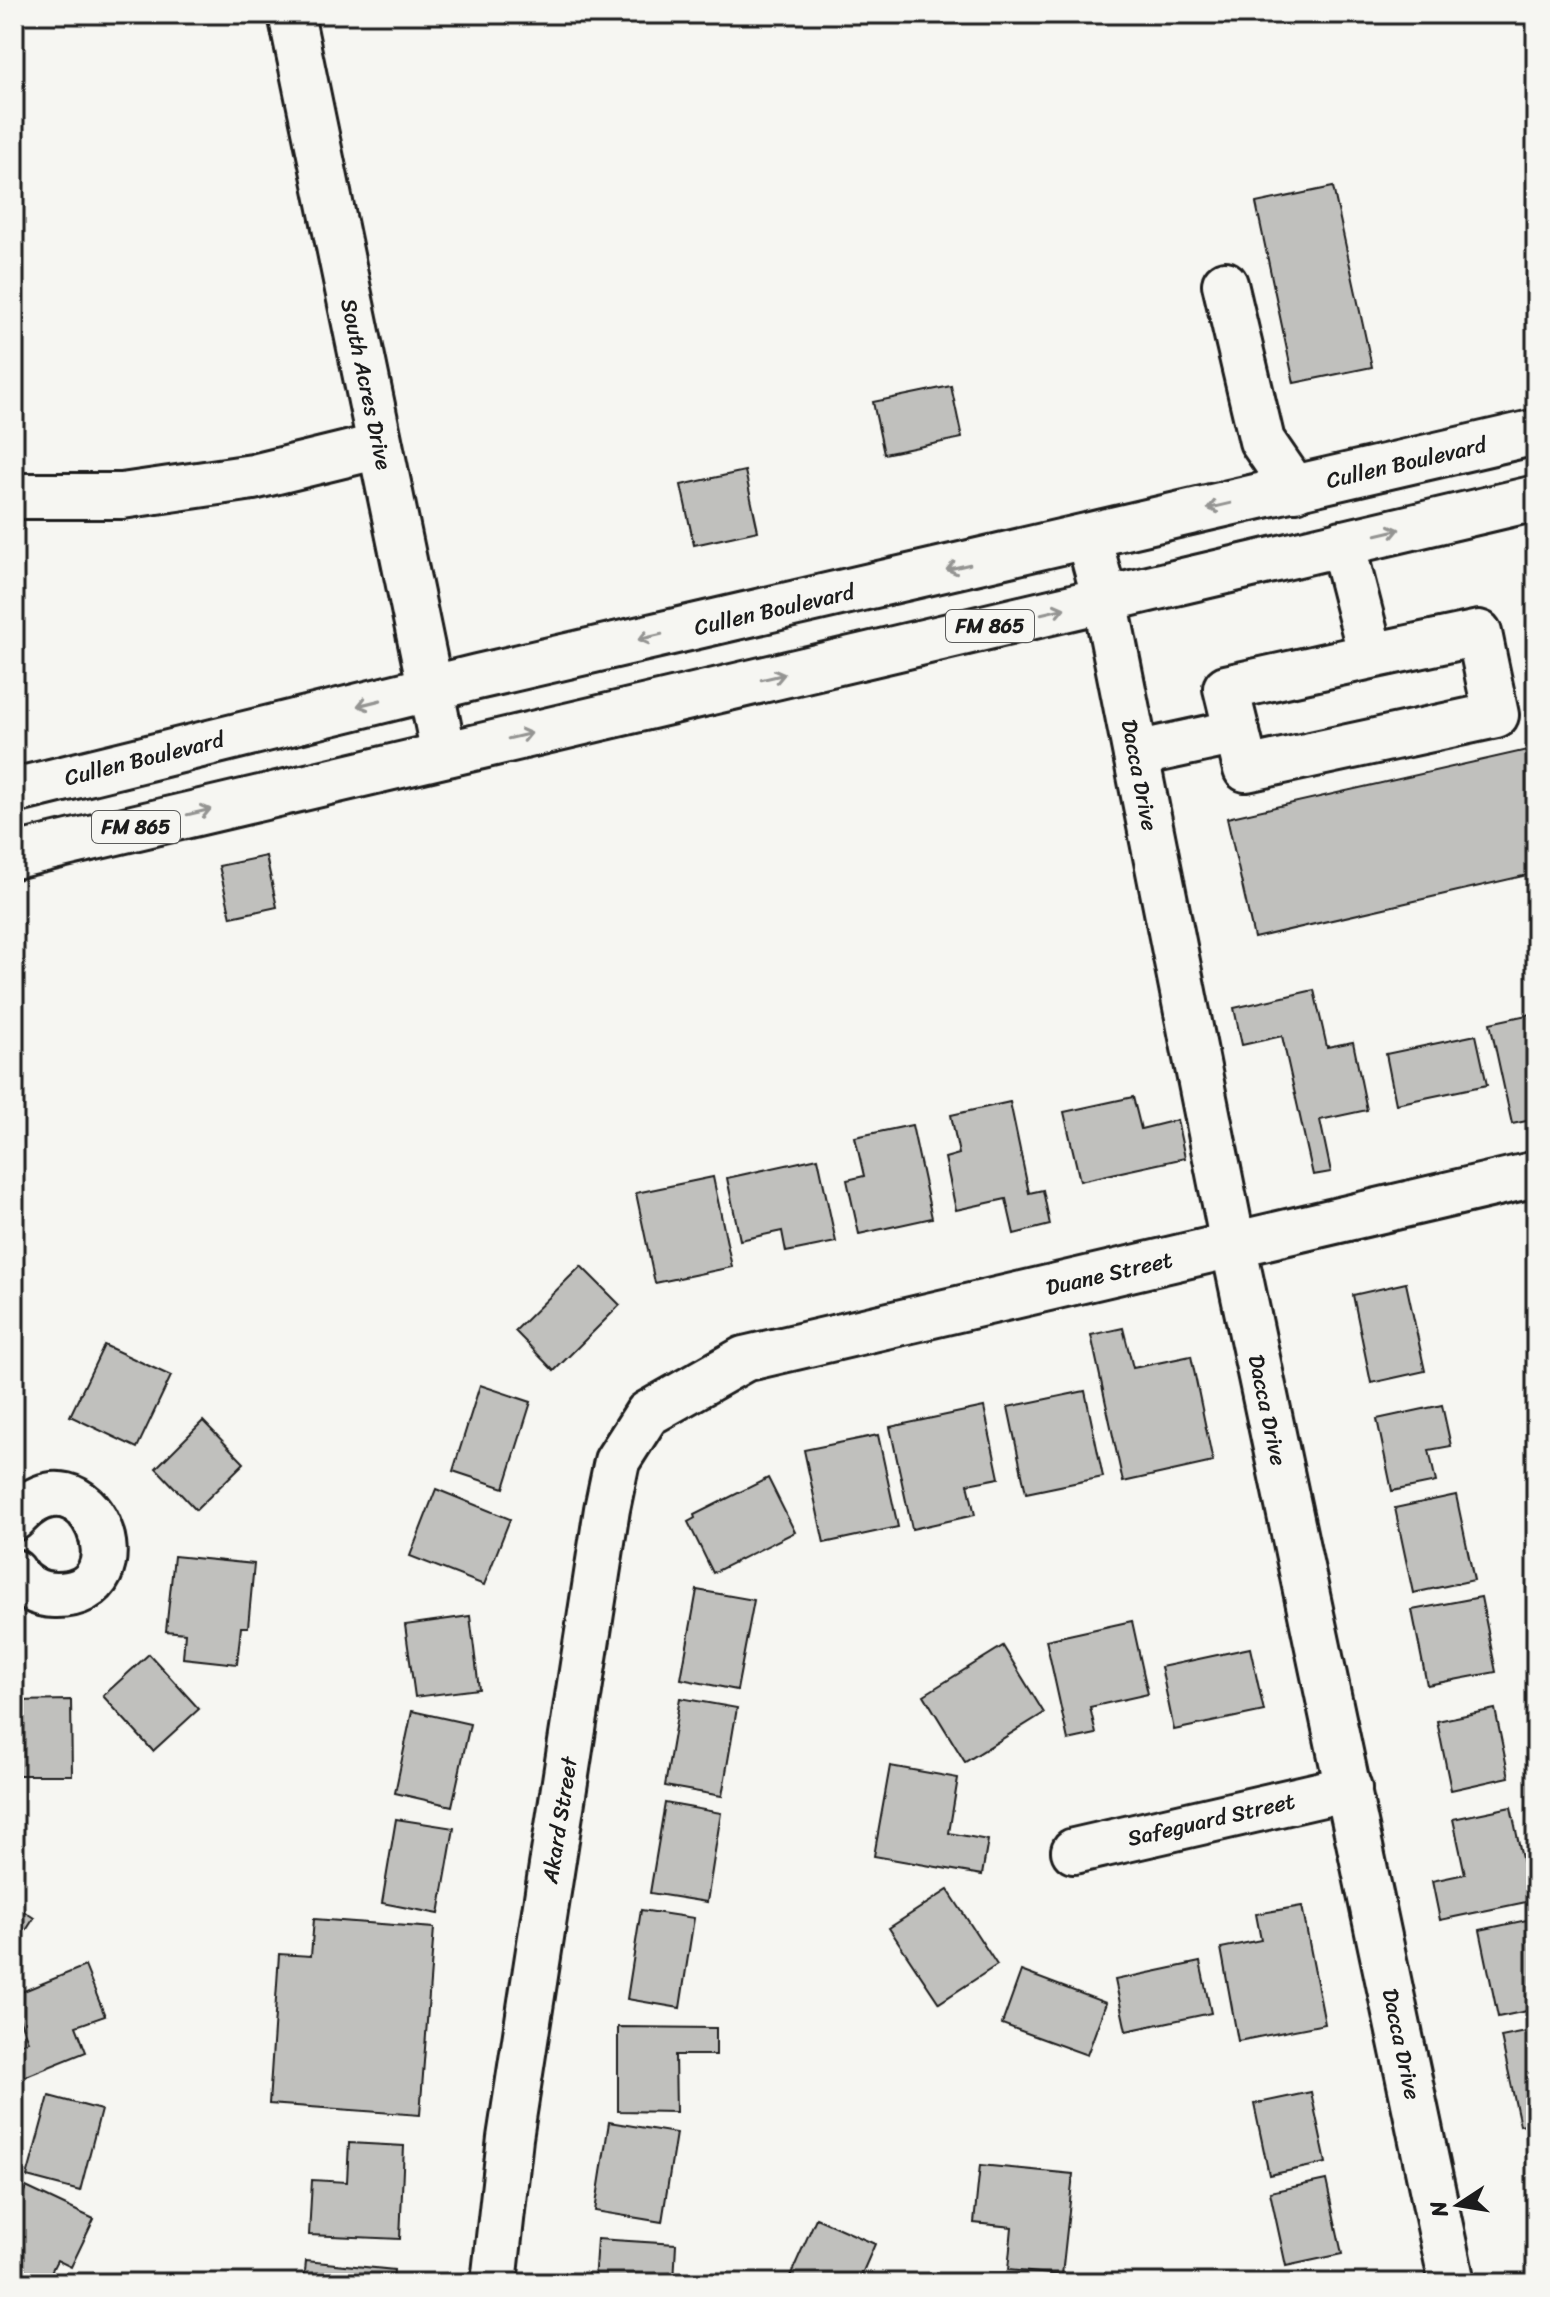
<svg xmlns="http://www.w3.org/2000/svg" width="1550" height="2297" font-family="Sriracha,sans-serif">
  <rect width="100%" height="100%" fill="#f6f6f2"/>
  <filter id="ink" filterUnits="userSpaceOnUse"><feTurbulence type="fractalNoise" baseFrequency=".0125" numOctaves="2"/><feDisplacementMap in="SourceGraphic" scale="16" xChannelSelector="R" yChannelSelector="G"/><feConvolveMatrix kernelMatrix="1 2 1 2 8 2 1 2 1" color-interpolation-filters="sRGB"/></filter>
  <g filter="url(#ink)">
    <g fill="#c0c0bd" stroke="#1c1c1c" stroke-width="2">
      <polygon points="1333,187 1372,367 1294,383 1256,203"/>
      <polygon points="951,386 962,438 884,454 873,402"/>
      <polygon points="745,471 758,531 694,545 681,485"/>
      <polygon points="1536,748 1536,873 1254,938 1227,818"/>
      <polygon points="266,856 277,907 231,917 219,866"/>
      <polygon points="1314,990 1327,1047 1353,1042 1367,1110 1320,1120 1331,1172 1313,1175 1282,1036 1242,1045 1234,1008"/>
      <polygon points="1536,1013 1536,1119 1512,1124 1490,1023"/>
      <polygon points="1476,1035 1487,1085 1396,1104 1386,1054"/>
      <polygon points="1133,1097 1141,1129 1177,1120 1185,1158 1080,1181 1064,1112"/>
      <polygon points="1010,1102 1029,1193 1043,1190 1050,1225 1014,1234 1006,1199 956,1210 945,1158 959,1154 951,1115"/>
      <polygon points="912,1125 932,1218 859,1234 847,1180 864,1176 855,1137"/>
      <polygon points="818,1158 836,1242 786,1252 782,1231 740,1240 727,1178"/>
      <polygon points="713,1177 732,1267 655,1283 636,1193"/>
      <polygon points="581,1266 620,1305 554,1371 515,1331"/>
      <polygon points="1406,1283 1425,1371 1371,1383 1353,1295"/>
      <polygon points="1123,1328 1133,1368 1191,1356 1213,1462 1123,1482 1091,1335"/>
      <polygon points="104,1345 171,1376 137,1448 70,1416"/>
      <polygon points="480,1385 531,1402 504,1488 453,1471"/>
      <polygon points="1085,1391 1103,1477 1026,1493 1008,1407"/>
      <polygon points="1442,1405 1451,1446 1429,1450 1436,1482 1392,1491 1377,1419"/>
      <polygon points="984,1407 999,1478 968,1484 975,1515 912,1529 890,1427"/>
      <polygon points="203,1421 244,1463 196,1510 156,1468"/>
      <polygon points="878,1435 898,1527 824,1543 804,1450"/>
      <polygon points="768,1478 795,1532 713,1573 688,1522 695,1518 694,1515"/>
      <polygon points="436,1489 510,1519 484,1585 410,1556"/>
      <polygon points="1456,1495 1474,1580 1413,1593 1395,1508"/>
      <polygon points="174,1556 254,1564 248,1627 241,1627 237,1664 183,1658 185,1633 166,1631"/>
      <polygon points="697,1590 754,1600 737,1690 681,1679"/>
      <polygon points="1481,1597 1496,1672 1427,1685 1412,1610"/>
      <polygon points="470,1616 479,1689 415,1697 405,1625"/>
      <polygon points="1132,1621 1148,1694 1090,1707 1096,1734 1068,1740 1046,1640"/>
      <polygon points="1003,1646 1044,1713 965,1762 924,1695"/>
      <polygon points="1250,1648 1264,1711 1174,1730 1161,1667"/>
      <polygon points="149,1654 199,1709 153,1751 103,1696"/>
      <polygon points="680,1698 737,1708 722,1796 665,1786"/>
      <polygon points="71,1700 72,1775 18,1775 14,1701"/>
      <polygon points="1495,1709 1509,1777 1451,1790 1437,1721"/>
      <polygon points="412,1711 470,1724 452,1806 395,1793"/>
      <polygon points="890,1766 958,1778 949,1833 988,1840 982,1875 874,1856"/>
      <polygon points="665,1803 721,1813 707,1902 650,1893"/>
      <polygon points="1511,1807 1531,1901 1440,1920 1432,1881 1465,1874 1453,1819"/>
      <polygon points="396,1819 454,1828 439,1914 382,1903"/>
      <polygon points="948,1890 997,1965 939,2003 889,1928"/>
      <polygon points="14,1905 34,1918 14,1949"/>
      <polygon points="1302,1906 1325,2024 1238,2041 1221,1948 1261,1940 1256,1914"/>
      <polygon points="641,1910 694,1918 680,2008 627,1999"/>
      <polygon points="1536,1918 1536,2009 1498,2017 1480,1930"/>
      <polygon points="314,1919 434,1928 420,2115 269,2104 279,1954 311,1956"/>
      <polygon points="1200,1962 1211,2013 1126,2031 1115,1980"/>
      <polygon points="85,1966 105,2016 76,2026 86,2052 14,2081 14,2046 28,2041 14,2005 14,1995"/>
      <polygon points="1021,1971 1106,2003 1087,2055 1002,2024"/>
      <polygon points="618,2027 716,2028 716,2055 675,2055 676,2112 618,2111"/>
      <polygon points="1536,2030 1536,2122 1520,2125 1501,2037"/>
      <polygon points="1311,2092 1326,2163 1269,2175 1254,2104"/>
      <polygon points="49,2096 101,2110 80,2191 27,2177"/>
      <polygon points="609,2122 676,2133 662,2222 595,2211"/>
      <polygon points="349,2143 404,2146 400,2239 309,2235 312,2180 347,2182"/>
      <polygon points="1536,2150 1536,2195 1527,2152"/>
      <polygon points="980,2165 1073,2174 1062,2275 1008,2270 1012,2227 974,2223"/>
      <polygon points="1326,2180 1342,2254 1286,2266 1270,2192"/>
      <polygon points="26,2187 94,2219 71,2267 57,2260 47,2280 14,2265 14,2214"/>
      <polygon points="816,2218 875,2244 858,2283 787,2283"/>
      <polygon points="597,2239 676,2244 674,2283 594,2283"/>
      <polygon points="306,2261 394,2270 393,2283 304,2283"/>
    </g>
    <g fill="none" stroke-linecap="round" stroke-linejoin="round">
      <g stroke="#1c1c1c" stroke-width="50">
        <g id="minor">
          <polyline points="291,14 444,754"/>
          <polyline points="1225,284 1262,441 1295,489"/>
          <polyline points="14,496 122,496 253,477 380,446"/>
          <polyline points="1088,537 1105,599 1233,1244 1452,2283"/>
          <polyline points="1342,543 1371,656 1226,688 1246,769 1496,715 1479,633 1371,656"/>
          <polyline points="1136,754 1237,732"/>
          <path d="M14,1518C88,1436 151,1597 55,1595C39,1595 22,1587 14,1572"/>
          <polyline points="1074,1851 1349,1788"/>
          <polyline points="494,2283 510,2138 607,1509 617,1461 647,1414 744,1359 1536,1174"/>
        </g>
      </g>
      <g stroke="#1c1c1c" stroke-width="50">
        <g id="major">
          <polyline points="14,791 477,677 1536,432"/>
          <polyline points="14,856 1536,498"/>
        </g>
      </g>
      <use href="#minor" stroke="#f6f6f2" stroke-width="44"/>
      <use href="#major" stroke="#f6f6f2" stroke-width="44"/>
    </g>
    <defs><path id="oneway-shaft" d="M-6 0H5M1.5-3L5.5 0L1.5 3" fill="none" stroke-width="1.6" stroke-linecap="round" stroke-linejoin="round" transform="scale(2)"/></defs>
    <g stroke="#949492">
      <use href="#oneway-shaft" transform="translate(1219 506) rotate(167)"/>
      <use href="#oneway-shaft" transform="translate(1388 532) rotate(-13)"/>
      <use href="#oneway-shaft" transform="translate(958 567) rotate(167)"/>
      <use href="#oneway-shaft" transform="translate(1053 611) rotate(-13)"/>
      <use href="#oneway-shaft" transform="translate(650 637) rotate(167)"/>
      <use href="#oneway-shaft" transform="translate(773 677) rotate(-13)"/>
      <use href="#oneway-shaft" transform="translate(369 703) rotate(166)"/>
      <use href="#oneway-shaft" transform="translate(520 736) rotate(-13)"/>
      <use href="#oneway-shaft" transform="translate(199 812) rotate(-13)"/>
    </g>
  </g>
  <g text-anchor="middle" stroke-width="8" stroke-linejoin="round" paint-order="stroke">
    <g fill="#f6f6f2" stroke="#5d5d5c" stroke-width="2">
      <rect x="946" y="610" width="88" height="32" rx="6"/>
      <rect x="92" y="811" width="88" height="32" rx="6"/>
    </g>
    <g font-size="20" font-weight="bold" fill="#1c1c1c">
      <text x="990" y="633">FM 865</text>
      <text x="136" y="834">FM 865</text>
    </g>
    <g font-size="22" fill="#1c1c1c" stroke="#f6f6f2">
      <text transform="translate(367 384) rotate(78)" y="8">South Acres Drive</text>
      <text transform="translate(1406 462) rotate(-13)" y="8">Cullen Boulevard</text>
      <text transform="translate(774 609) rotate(-13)" y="8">Cullen Boulevard</text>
      <text transform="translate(144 758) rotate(-14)" y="8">Cullen Boulevard</text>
      <text transform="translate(1140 775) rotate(79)" y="8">Dacca Drive</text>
      <text transform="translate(1109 1273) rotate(-13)" y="8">Duane Street</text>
      <text transform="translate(1268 1410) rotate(78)" y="8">Dacca Drive</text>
      <text transform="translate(1211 1819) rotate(-13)" y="8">Safeguard Street</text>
      <text transform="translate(559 1820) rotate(-81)" y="8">Akard Street</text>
      <text transform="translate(1402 2044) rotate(78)" y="8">Dacca Drive</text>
    </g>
  </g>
  <rect width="1550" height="2297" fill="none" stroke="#f6f6f2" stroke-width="48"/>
  <rect x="24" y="24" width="1502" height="2249" fill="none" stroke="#1c1c1c" stroke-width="3" filter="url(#ink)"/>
  <g transform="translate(1458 2205) rotate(258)" stroke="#f6f6f2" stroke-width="6" paint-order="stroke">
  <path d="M0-6L14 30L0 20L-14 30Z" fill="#1c1c1c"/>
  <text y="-12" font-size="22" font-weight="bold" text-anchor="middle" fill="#1c1c1c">N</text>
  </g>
</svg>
